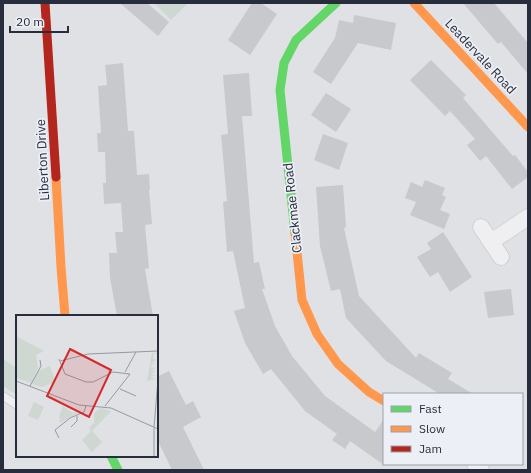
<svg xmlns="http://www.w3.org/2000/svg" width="531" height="473" font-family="'IBM Plex Sans',sans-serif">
  <rect width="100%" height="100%" fill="#dfe1e5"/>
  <g fill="#ced8d0">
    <polygon points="154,3 188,3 171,20"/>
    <polygon points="3,359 17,368 17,395 3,386"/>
  </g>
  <g fill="#c7c9cd">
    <polygon points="120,3 147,3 169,22 158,36"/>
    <polygon points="252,3 261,3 277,14 250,55 228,40"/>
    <polygon points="463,3 494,3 528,43 528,74 501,42 498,44"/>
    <polygon points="354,15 396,23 391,50 358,43 331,84 313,72 335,38 339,20 353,23"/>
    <polygon points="431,60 466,95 463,98 513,156 515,155 528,172 528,177 512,189 486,156 480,161 467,145 475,139 450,111 445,116 410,80"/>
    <polygon points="123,63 128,131 134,131 137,175 149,174 150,190 149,190 152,224 145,225 149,268 145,269 153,316 117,316 110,278 109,253 117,253 115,232 123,232 121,203 104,204 103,183 106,183 105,152 98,152 97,133 101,133 98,86 107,85 105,65"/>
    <polygon points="249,73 252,116 242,116 254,263 259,262 265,289 262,289 275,326 292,356 325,396 375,432 384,419 384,465 350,441 345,449 332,440 337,434 305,411 271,369 263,374 245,343 234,311 245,308 233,251 227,252 223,202 227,201 221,135 228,134 223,75"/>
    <polygon points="326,93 351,109 336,132 311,115"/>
    <polygon points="323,134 348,143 339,170 314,160"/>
    <polygon points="425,180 445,188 442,195 446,197 440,210 450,214 444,229 410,215 416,202 405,198 411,182 422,187"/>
    <polygon points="343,185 346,227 344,228 359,296 416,358 419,353 452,373 448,379 473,394 440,394 386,361 346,318 340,289 331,291 320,246 316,187"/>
    <polygon points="443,232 472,277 450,292 438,272 430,277 417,257 431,249 427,243"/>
    <polygon points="511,289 514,315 488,318 484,292"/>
    <polygon points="169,371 186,405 193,401 201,417 183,427 204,470 172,470 157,439 157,377"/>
  </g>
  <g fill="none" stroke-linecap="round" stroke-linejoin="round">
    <g stroke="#bebfc3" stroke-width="9">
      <polyline id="lane" points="3,396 17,405"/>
    </g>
    <g stroke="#bebfc3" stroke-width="17">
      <g id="street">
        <polyline points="481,227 501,257"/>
        <polyline points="491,242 528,217"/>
        <polyline points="475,464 481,470"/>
      </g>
    </g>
    <use href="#lane" stroke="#efeff1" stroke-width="8"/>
    <use href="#street" stroke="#efeff1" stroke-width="16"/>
    <g stroke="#63d668" stroke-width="9">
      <polyline points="295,233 280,90 284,63 296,40 336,3"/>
      <polyline points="111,456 118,470"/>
    </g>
    <g stroke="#ff974d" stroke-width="9">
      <polyline points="414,3 528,127"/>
      <polyline points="56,177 61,267 65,316"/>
      <polyline points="295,233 302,300 317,334 338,364 369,392 384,401"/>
    </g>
    <polyline stroke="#b3261e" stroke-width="9" points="45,3 56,177"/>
  </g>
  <g text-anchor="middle" stroke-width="3.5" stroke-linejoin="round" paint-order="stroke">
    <g font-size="13" fill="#272d3d" stroke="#eceff5">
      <text transform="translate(481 56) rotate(47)" y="5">Leadervale Road</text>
      <text transform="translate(42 160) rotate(-93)" y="5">Liberton Drive</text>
      <text transform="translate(292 208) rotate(-96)" y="5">Clackmae Road</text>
    </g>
  </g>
  <g transform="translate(16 315)">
    <rect width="142" height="142" fill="#dfe1e5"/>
    <path d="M0,21L28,36L20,40L22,53L15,68L0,63ZM136,38H141L137,39V44L140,45L136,48L140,49H136L135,52L140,53L135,55L139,56L135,59L139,60L135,62L139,64L131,66ZM34,51L40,67L26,72L16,69L22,56ZM18,87L28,92L22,105L12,101ZM47,91L57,98L68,94L44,108L43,101ZM85,93L95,96L76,116L86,127L76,137L66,125L75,116L73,113L78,108V98Z" fill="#ced8d0"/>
    <path fill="none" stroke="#9599a2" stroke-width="1" d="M43,44L49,59L70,67H77L97,57L114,59L89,91M44,46L72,39L142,36M109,57L120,37M0,66L63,90L95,93L142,114M14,71L25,51L24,45M104,74L120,81M55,112L61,106V101M138,112L142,65M43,123L39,115L54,103L68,97L70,91M138,142V113"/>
    <path fill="#d62828" fill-opacity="0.15" stroke="#d62828" stroke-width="2" d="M54,34L95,55L73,102L31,81Z"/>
    <rect width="142" height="142" fill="none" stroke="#272d3d" stroke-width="2"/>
  </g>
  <rect width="531" height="473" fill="none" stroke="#272d3d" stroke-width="8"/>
  <rect x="383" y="393" width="140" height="72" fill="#eceff5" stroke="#9da1ab"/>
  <rect x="391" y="406" width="20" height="6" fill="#63d668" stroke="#9da1ab"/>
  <text x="419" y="413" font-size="12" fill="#272d3d">Fast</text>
  <rect x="391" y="426" width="20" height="6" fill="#ff974d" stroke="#9da1ab"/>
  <text x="419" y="433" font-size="12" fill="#272d3d">Slow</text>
  <rect x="391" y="446" width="20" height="6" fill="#b3261e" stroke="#9da1ab"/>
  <text x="419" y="453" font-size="12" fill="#272d3d">Jam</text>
  <path d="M10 26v6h58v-6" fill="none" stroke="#272d3d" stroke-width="2"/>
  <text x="16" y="26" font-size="12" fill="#272d3d" stroke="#eceff5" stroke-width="3" paint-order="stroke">20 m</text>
</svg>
